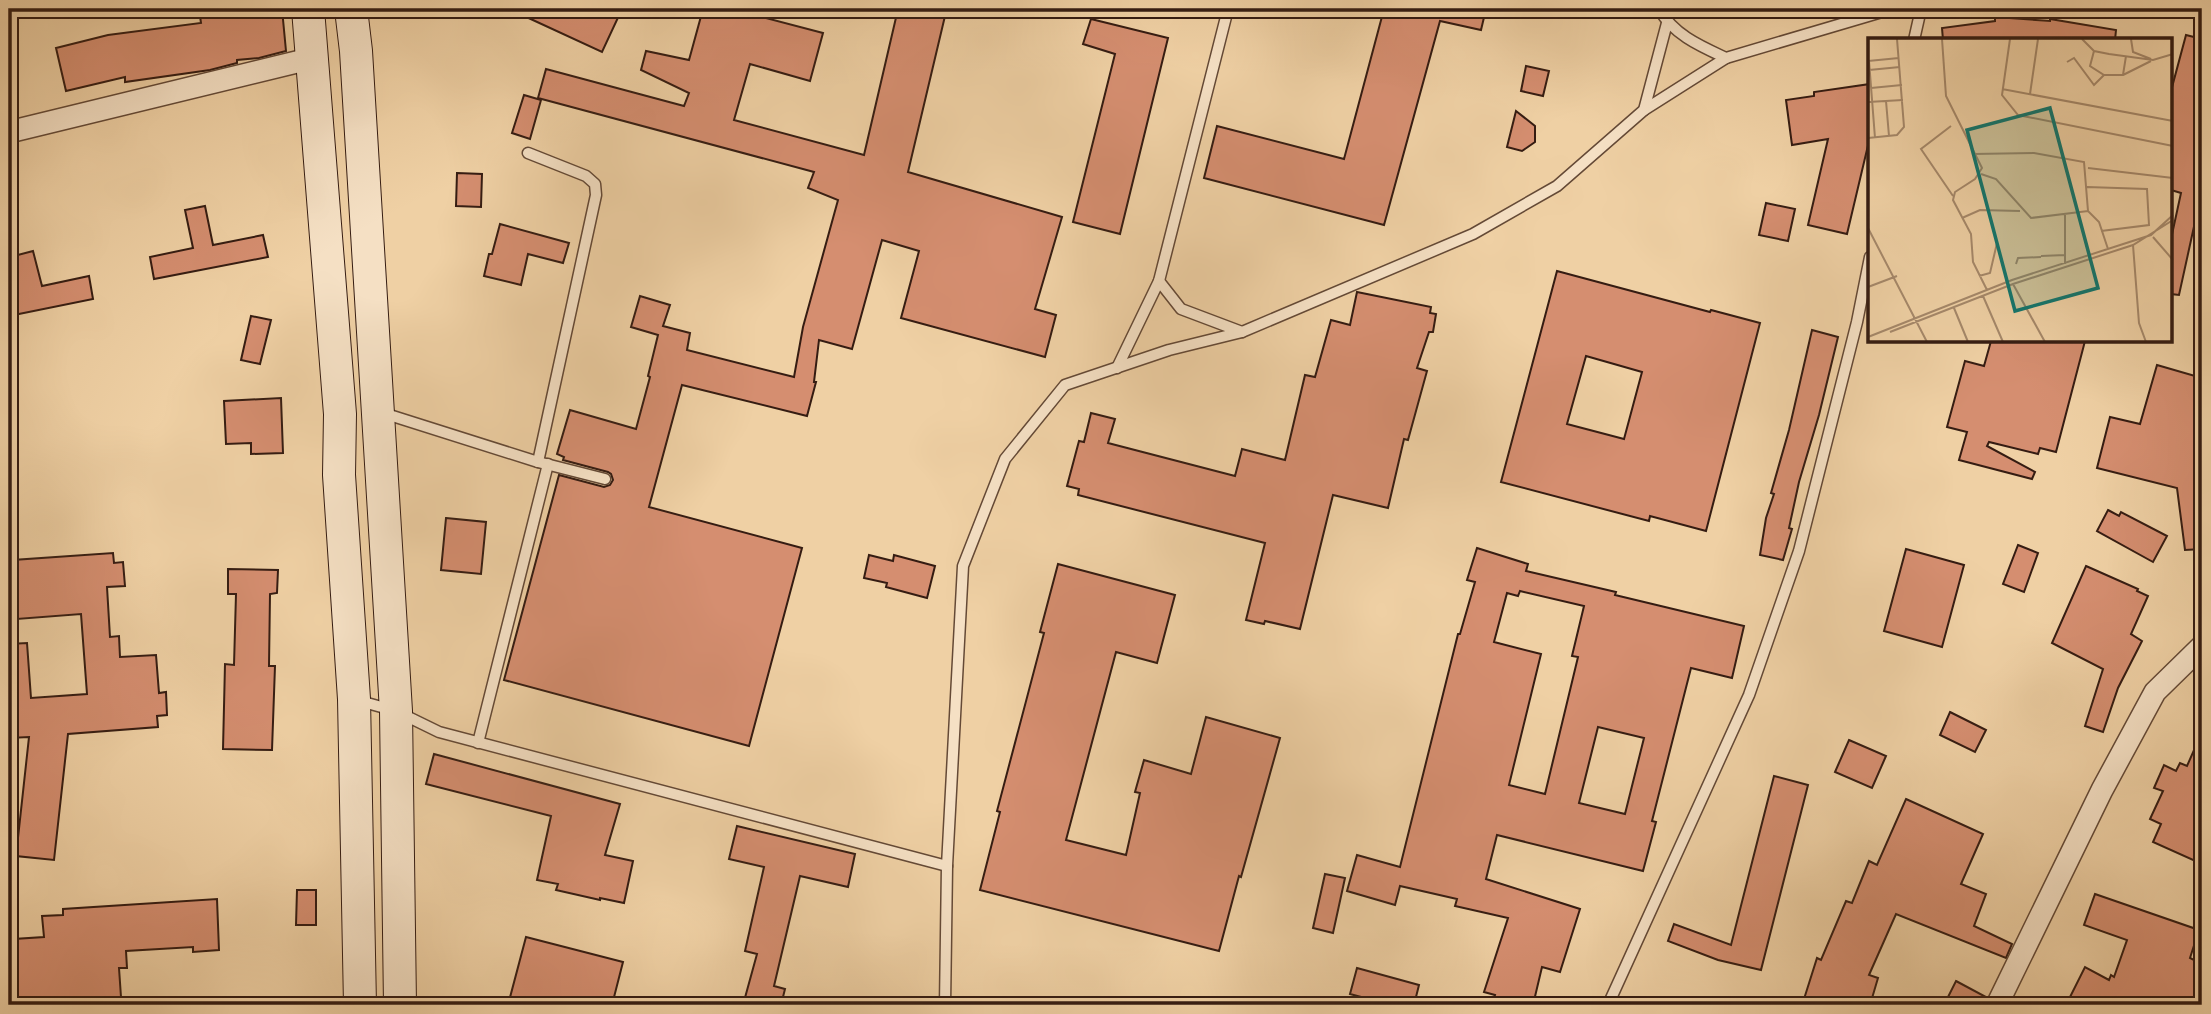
<svg xmlns="http://www.w3.org/2000/svg" width="2211" height="1014" font-family="'Old Standard TT',serif">
  <rect width="100%" height="100%" fill="#efd0a4"/>
  <filter id="stains"><feTurbulence type="fractalNoise" baseFrequency=".00286" numOctaves="4"/><feColorMatrix values="0 0 0 0 .2 0 0 0 0 .09 0 0 0 0 .02 0 0 0 .5 -.17"/></filter>
  <radialGradient id="worn" r=".72"><stop offset=".6" stop-color="#630" stop-opacity="0"/><stop offset="1" stop-color="#630" stop-opacity=".3"/></radialGradient>
  <g fill="#d58e70" stroke="#351c12" stroke-width="2" fill-rule="evenodd">
    <polygon points="199,9 282,9 286,51 259,58 237,60 237,63 210,70 125,82 125,77 66,91 56,48 108,35 201,23"/>
    <polygon points="509,9 622,9 602,52"/>
    <polygon points="703,9 731,9 823,33 810,81 750,64 734,120 864,155 898,9 914,9 945,16 908,172 1062,217 1035,309 1056,315 1045,357 901,318 919,251 882,240 852,349 819,340 814,382 816,382 807,416 682,385 649,507 802,548 749,746 504,680 559,475 604,487 610,485 613,480 611,474 608,472 563,460 564,457 557,454 570,410 636,429 650,377 648,376 658,335 631,327 640,296 670,305 663,326 690,333 687,350 794,377 803,327 838,200 808,188 814,172 538,98 546,69 684,106 689,93 641,70 646,51 689,60"/>
    <polygon points="1384,9 1486,9 1481,30 1440,21 1384,225 1204,178 1217,126 1344,159"/>
    <polygon points="1995,17 2050,21 2050,19 2116,30 2115,40 1943,40 1942,28 1995,21"/>
    <polygon points="1091,19 1168,38 1120,234 1073,222 1115,54 1083,44"/>
    <polygon points="2186,35 2202,39 2202,190 2179,295 2171,294 2171,239 2181,193 2171,190 2171,91"/>
    <polygon points="1526,66 1549,71 1543,96 1521,91"/>
    <polygon points="1870,84 1870,137 1847,234 1808,225 1828,139 1792,145 1786,100 1814,96 1814,92"/>
    <polygon points="524,95 541,100 530,139 512,133"/>
    <polygon points="1516,111 1535,126 1535,142 1522,151 1507,147"/>
    <polygon points="457,173 482,174 481,207 456,206"/>
    <polygon points="1766,203 1795,209 1788,241 1759,235"/>
    <polygon points="205,206 213,245 263,235 268,257 154,279 150,257 193,248 185,210"/>
    <polygon points="500,224 569,243 563,263 528,254 521,285 484,276 489,254 492,254"/>
    <polygon points="33,251 42,286 89,276 93,299 9,316 9,292 17,291 13,270 17,269 14,256"/>
    <path d="M1557,271L1710,312L1711,310L1760,323L1706,531L1650,516L1649,521L1501,482ZM1586,356L1642,372L1624,439L1567,424Z"/>
    <polygon points="1357,292 1431,307 1430,313 1436,314 1433,332 1429,332 1417,368 1427,371 1408,440 1404,439 1388,508 1333,495 1300,629 1265,621 1264,624 1246,620 1265,543 1078,495 1079,489 1067,486 1079,441 1084,442 1091,413 1115,419 1108,443 1235,476 1242,449 1285,460 1305,375 1315,377 1331,320 1350,325"/>
    <polygon points="251,316 271,320 260,364 241,360"/>
    <polygon points="1812,330 1838,337 1819,415 1799,482 1789,528 1792,529 1783,560 1760,555 1766,518 1774,494 1771,493 1789,430"/>
    <polygon points="1991,341 2085,341 2056,452 2040,448 2038,454 1989,442 1987,446 2035,472 2032,479 1959,460 1967,432 1947,427 1965,361 1984,366"/>
    <polygon points="2157,365 2202,378 2202,549 2185,550 2177,488 2097,468 2110,417 2140,424"/>
    <polygon points="281,398 283,453 251,454 251,443 226,444 224,401"/>
    <polygon points="2108,510 2119,516 2121,512 2167,536 2153,562 2097,531"/>
    <polygon points="446,518 486,522 481,574 441,570"/>
    <polygon points="2018,545 2038,553 2024,592 2003,584"/>
    <path d="M1477,548L1528,564L1526,571L1616,592L1615,595L1744,626L1732,678L1691,668L1652,821L1656,822L1643,871L1497,835L1486,879L1580,909L1560,972L1542,967L1533,1005H1492L1495,995L1484,992L1508,918L1455,906L1457,899L1400,886L1395,905L1347,891L1357,855L1400,867L1458,634H1460L1475,582L1467,580ZM1520,591L1584,606L1572,656L1578,657L1545,794L1509,785L1541,654L1494,642L1507,593L1518,596ZM1598,727L1644,738L1625,814L1579,803Z"/>
    <polygon points="1906,549 1964,565 1942,647 1884,631"/>
    <polygon points="113,553 114,563 123,562 125,586 107,587 110,637 119,636 120,657 156,655 159,693 166,692 167,715 157,716 158,727 68,734 54,860 16,856 29,737 9,738 9,644 27,643 31,698 87,694 81,614 17,619 13,560"/>
    <polygon points="869,555 893,561 894,555 935,566 927,598 886,587 887,583 864,578"/>
    <polygon points="1058,564 1175,595 1157,663 1116,652 1066,840 1126,855 1140,793 1135,792 1144,760 1191,774 1206,717 1280,738 1241,877 1239,876 1219,951 980,890 1000,812 997,811 1044,633 1040,632"/>
    <polygon points="2086,566 2138,589 2137,591 2148,596 2131,634 2142,641 2118,688 2103,732 2085,726 2103,669 2052,643"/>
    <polygon points="228,569 278,570 277,593 270,594 269,666 275,666 272,750 223,749 225,664 234,665 236,594 228,594"/>
    <polygon points="1950,712 1986,730 1975,752 1940,735"/>
    <polygon points="2202,732 2202,864 2153,842 2161,824 2150,819 2163,791 2154,788 2164,765 2176,771 2180,763 2187,766"/>
    <polygon points="1849,740 1886,756 1872,788 1835,772"/>
    <polygon points="434,754 620,804 605,855 633,861 624,903 600,898 600,900 556,890 558,884 537,880 551,816 426,784"/>
    <polygon points="1774,776 1808,785 1761,970 1718,960 1668,941 1674,924 1731,945"/>
    <polygon points="1906,799 1983,834 1961,884 1986,894 1974,926 2012,944 2006,958 1896,914 1869,975 1878,978 1870,1005 1823,1005 1804,999 1817,958 1821,960 1846,901 1852,903 1869,861 1877,865"/>
    <polygon points="737,826 855,854 848,887 800,876 774,986 785,989 781,1005 743,1005 757,954 745,951 764,867 729,859"/>
    <polygon points="1325,874 1345,878 1333,933 1313,928"/>
    <polygon points="297,890 316,890 316,925 296,925"/>
    <polygon points="2095,894 2199,930 2190,958 2202,964 2202,1005 2066,1005 2085,967 2109,980 2111,975 2114,977 2127,940 2084,925"/>
    <polygon points="217,899 219,950 193,952 193,947 126,951 127,968 119,968 121,997 98,999 99,1005 18,1005 14,939 44,937 42,916 63,915 63,909"/>
    <polygon points="526,937 623,962 612,1005 508,1005"/>
    <polygon points="1357,968 1419,985 1414,1005 1391,1005 1350,994"/>
    <polygon points="1956,981 1986,997 1984,1005 1944,1005"/>
  </g>
  <g fill="none" stroke-linecap="round" stroke-linejoin="round">
    <g stroke="#644936" stroke-width="13">
      <g id="lane">
        <path d="M1659,9C1674,35 1700,46 1726,58L1892,9"/>
        <polyline points="1914,40 1921,9"/>
        <polyline points="1644,110 1726,58"/>
        <polyline points="528,153 586,176 595,184 596,195 538,462"/>
        <polyline points="1159,281 1181,309 1242,332"/>
        <polyline points="1117,368 1159,281 1228,9"/>
        <polyline points="383,413 538,462 605,479"/>
        <polyline points="356,700 396,711 439,732 947,866"/>
        <polyline points="478,743 548,464"/>
        <polyline points="945,1005 947,866 963,566 1005,459 1065,385 1169,350 1242,332 1473,234 1557,186 1644,110 1667,23"/>
        <polyline points="1608,1005 1749,695 1799,551 1857,322 1870,257"/>
      </g>
    </g>
    <g stroke="#644936" stroke-width="24">
      <g id="street">
        <polyline points="9,132 313,58"/>
        <polyline points="1997,1005 2102,790 2155,692 2202,646"/>
      </g>
    </g>
    <g stroke="#351c12" stroke-width="34">
      <g id="secondary">
        <polyline points="308,9 340,414 339,475 354,699 360,1005"/>
        <polyline points="351,9 356,51 396,711 400,1005"/>
      </g>
    </g>
    <use href="#lane" stroke="#f5e0c4" stroke-width="10"/>
    <use href="#street" stroke="#f5e0c4" stroke-width="21"/>
    <use href="#secondary" stroke="#f5e0c4" stroke-width="32"/>
  </g>
  <g transform="translate(1868 38)">
    <rect width="304" height="304" fill="#efd0a4"/>
    <path fill="none" stroke="#a5886a" stroke-width="2" d="M74,1L78,58L114,130L107,141L87,154L85,162L103,196L105,224L119,252M142,1L134,57L150,77L305,108M214,1L226,13L241,16L285,22L305,16M263,1L265,14L283,21M226,13L222,28L236,37H255L258,18M0,23L31,20M1,23L7,100M199,24L206,20L226,47L236,37M1,32L32,29M255,37L283,23M3,50L34,47M134,51L305,83M162,56L170,1M18,63L21,98M0,64L35,62M83,88L53,111L85,158M0,100L29,97L36,89L29,1M105,116L166,115L216,124L220,173M220,130L305,140M113,136L128,141L163,180L220,173L231,184L240,211M219,149L279,151L281,187L233,193M94,180L112,172L152,173M0,190L59,304M285,199L305,222M265,207L271,285L278,304M173,218L197,217M148,226L150,220L173,219M197,226V176M111,238L122,235L129,205M145,246L177,304M0,249L29,238M115,258L135,304M86,270L100,304M22,294L145,246L265,207L305,182M0,299L144,242L283,197L305,177"/>
    <path fill="#0f766e" fill-opacity="0.15" stroke="#0f766e" stroke-width="3.5" d="M182,70L230,250L147,273L99,92Z"/>
    <rect width="304" height="304" fill="none" stroke="#351c12" stroke-width="3.5"/>
  </g>
  <rect width="2211" height="1014" fill="none" stroke="#efd0a4" stroke-width="35"/>
  <rect x="10" y="10" width="2190" height="993" fill="none" stroke="#351c12" stroke-width="3.5"/>
  <rect x="18" y="18" width="2176" height="979" fill="none" stroke="#351c12" stroke-width="2"/>
  <rect width="100%" height="100%" filter="url(#stains)"/>
  <rect width="100%" height="100%" fill="url(#worn)"/>
</svg>
